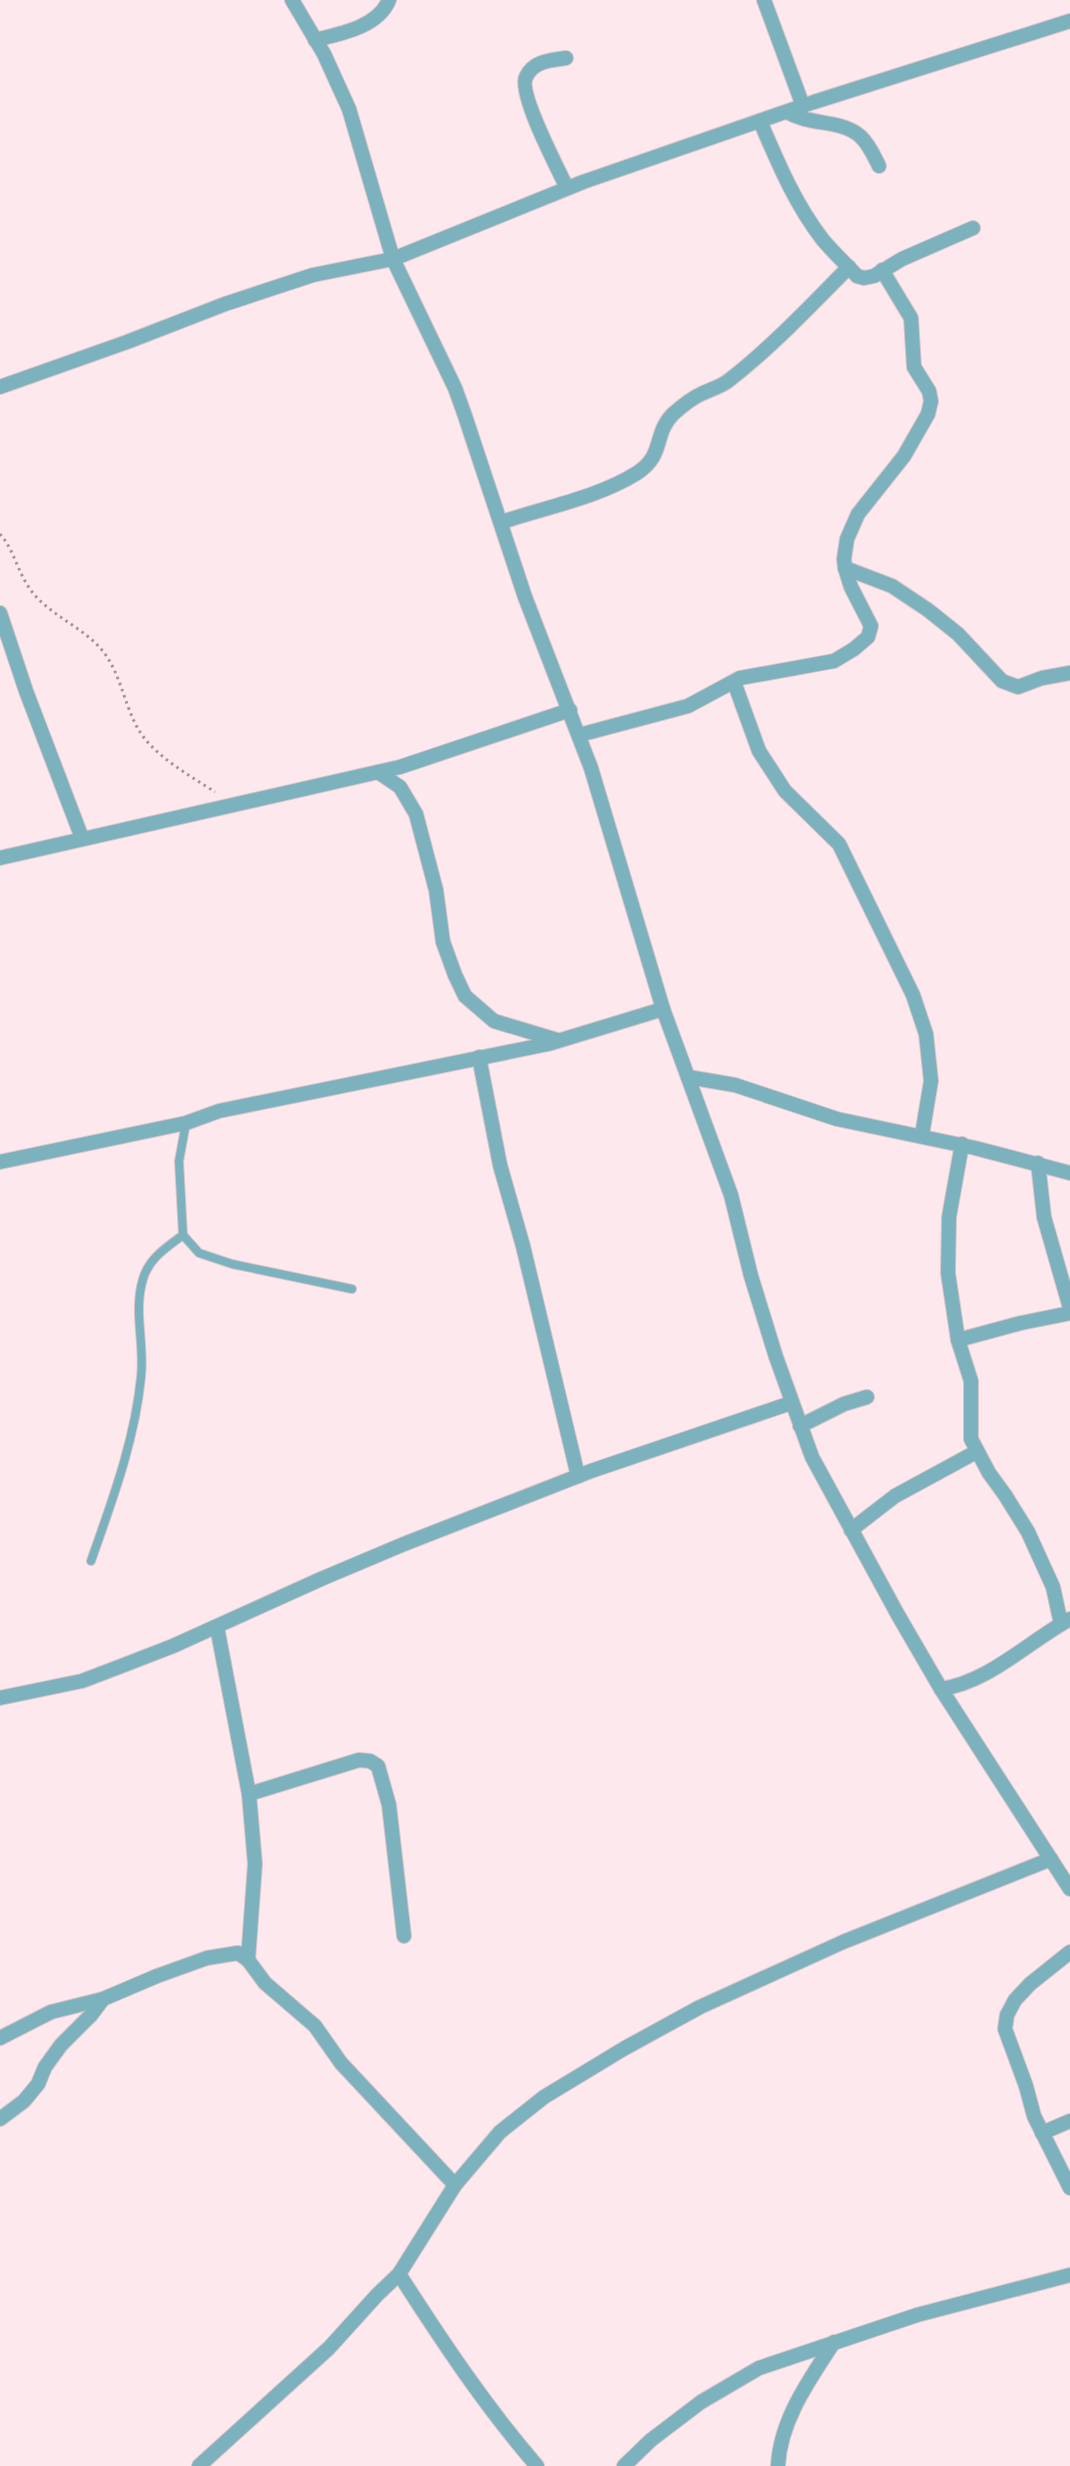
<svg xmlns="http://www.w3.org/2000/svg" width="1070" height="2466" font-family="Poppins,sans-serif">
  <rect width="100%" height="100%" fill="#fde8ed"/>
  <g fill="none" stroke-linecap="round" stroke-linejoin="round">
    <g stroke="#d8c5ca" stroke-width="10">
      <g id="service">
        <polyline points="186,1123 179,1161 183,1235 199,1253 232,1264 352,1289"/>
        <path d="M91,1561C112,1501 135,1440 141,1377C145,1345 133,1311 143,1279C149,1258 167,1247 183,1235"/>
      </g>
    </g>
    <g stroke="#d8c5ca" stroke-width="16">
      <g id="minor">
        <polyline points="764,0 803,106"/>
        <path d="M315,40C340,34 378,27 389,0"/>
        <path d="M566,58C551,60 533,61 526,77C518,93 558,169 567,188"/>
        <path d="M787,112C811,126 840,119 860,136C869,144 874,156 879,166"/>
        <path d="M760,121C778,163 795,204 823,240C833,252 846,264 857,276L864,278L874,276L902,259L973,228"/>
        <polyline points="0,387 127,342 225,304 313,275 393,259 583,182 814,102 1070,21"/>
        <path d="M502,522C546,507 597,498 637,473C665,455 653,434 673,414C682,406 690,399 701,394C709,390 720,387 728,381C772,347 810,306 849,267"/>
        <polyline points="845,568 892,586 928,610 958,634 1002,681 1018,687 1042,678 1070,673"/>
        <polyline points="0,613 26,691 82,838"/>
        <polyline points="734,682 759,751 785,791 839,844 913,995 926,1034 931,1081 922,1135"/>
        <polyline points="579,735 688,706 740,678 834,661 854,649 868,637 871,626 851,587 845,568 844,559 847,539 858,514 904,456 928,414 931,401 929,391 914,367 911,318 882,270"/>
        <polyline points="378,772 400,787 416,814 436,890 443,942 455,975 465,996 494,1021 557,1040"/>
        <polyline points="0,858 400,767 570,710"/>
        <polyline points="479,1057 500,1165 523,1246 578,1476"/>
        <polyline points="688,1077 735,1085 837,1119 975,1148 1070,1173"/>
        <polyline points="962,1144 949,1217 948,1273 958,1340 971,1381 971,1439 989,1473 1005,1495 1028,1532 1053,1587 1061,1624"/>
        <polyline points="0,1162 186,1123 219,1111 548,1044 663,1009"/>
        <polyline points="1038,1163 1044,1217 1070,1308"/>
        <polyline points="958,1340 1021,1323 1070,1313"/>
        <polyline points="800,1426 844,1404 867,1397"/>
        <polyline points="851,1530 895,1496 976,1452"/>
        <polyline points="217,1627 249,1794 255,1864 248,1960"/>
        <path d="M941,1689C989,1682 1028,1642 1070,1619"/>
        <polyline points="0,1698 82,1681 124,1665 173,1646 321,1579 404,1544 591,1471 791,1403"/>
        <polyline points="249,1794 359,1760 370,1761 378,1766 389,1805 404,1936"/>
        <polyline points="1070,1952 1030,1984 1015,2000 1007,2015 1005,2029 1026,2086 1034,2116 1070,2188"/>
        <polyline points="0,2038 51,2012 103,1999 157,1976 207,1958 238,1953 248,1960 265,1983 315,2026 341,2063 455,2185"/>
        <polyline points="0,2119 24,2101 38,2084 45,2067 61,2045 91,2015 103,1999"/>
        <polyline points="1042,2133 1070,2121"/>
        <path d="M399,2274C442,2341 485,2406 537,2466"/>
        <polyline points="199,2466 329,2348 377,2295 399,2274 455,2185 500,2132 544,2097 625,2048 700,2007 843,1942 1051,1859"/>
        <polyline points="624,2466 651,2440 701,2402 759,2368 917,2315 1070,2275"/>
        <path d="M778,2466C780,2420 810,2379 834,2342"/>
      </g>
    </g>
    <g stroke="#d8c5ca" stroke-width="16">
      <polyline id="tertiary" points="292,0 324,54 349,109 393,259 455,388 464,413 525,597 591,768 663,1009 731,1195 751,1276 776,1357 812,1457 898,1615 941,1689 1070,1889"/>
    </g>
    <path stroke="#a49498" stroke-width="3" stroke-dasharray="2.5 4" stroke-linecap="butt" d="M0,534C15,551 18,575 33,593C53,618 90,630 107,657C121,678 125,705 137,727C152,755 189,775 215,792"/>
    <use href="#service" stroke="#7cb1be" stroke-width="8"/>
    <use href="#minor" stroke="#7cb1be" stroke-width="14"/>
    <use href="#tertiary" stroke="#7cb1be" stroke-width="14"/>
  </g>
</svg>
